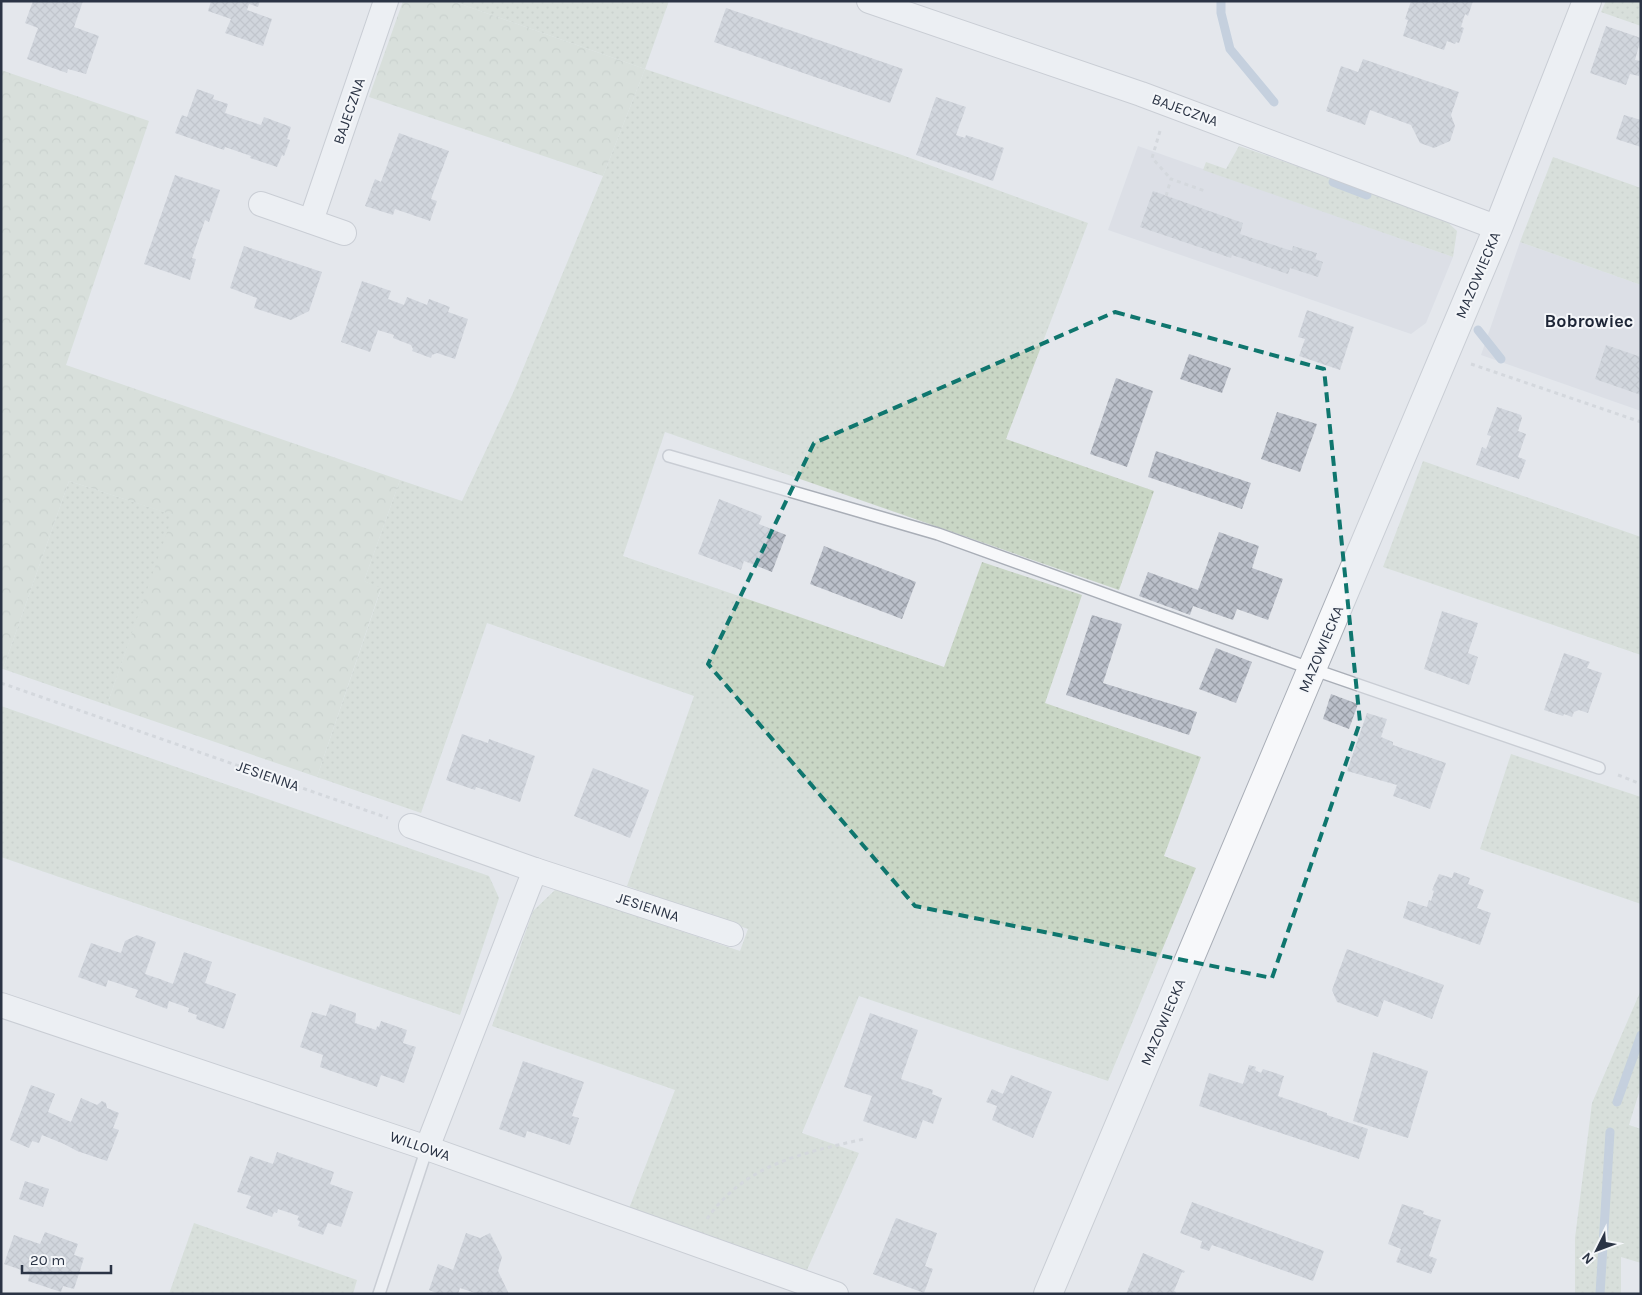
<svg xmlns="http://www.w3.org/2000/svg" width="1642" height="1295" font-family="Karla,sans-serif">
  <defs>
    <pattern id="grass-dots" width="8" height="8" patternUnits="userSpaceOnUse" patternTransform="scale(1.25)"><rect width="8" height="8" fill="#c9d6c5"/><path d="M2 2h.1M6 6h.1" fill="none" stroke="#adb8ab" stroke-width="1.8" stroke-linecap="round"/></pattern>
    <pattern id="forest-crowns" width="20" height="18" patternUnits="userSpaceOnUse" patternTransform="scale(1.25)"><rect width="20" height="18" fill="#c9d6c5"/><path d="M2 6a3 3 0 1 1 6 0M12 15a3 3 0 1 1 6 0" fill="none" stroke="#adb8ab"/></pattern>
    <pattern id="building-cross-hatch" width="8" height="8" patternUnits="userSpaceOnUse" patternTransform="scale(1.25)"><rect width="8" height="8" fill="#bbc0ca"/><path d="M0 0l8 8M0 8l8-8" fill="none" stroke="#989da6"/></pattern>
  </defs>
  <rect width="100%" height="100%" fill="#e4e7ec"/>
  <g fill="#d2d6de">
    <polygon points="1138,146 1453,257 1426,323 1411,334 1108,230"/>
    <polygon points="1520,242 1641,285 1641,411 1481,355"/>
  </g>
  <g fill="url(#grass-dots)">
    <polygon points="452,1 669,1 645,69 902,155 1088,223 1006,439 1154,491 1119,590 665,432 623,556 944,667 982,562 1082,595 1045,703 1201,757 1164,856 1196,868 1108,1081 859,996 802,1133 859,1153 807,1270 628,1211 675,1090 492,1026 533,911 556,889 740,951 748,929 627,886 694,696 487,623 421,813 317,777 381,589 364,581 400,480 462,501 513,393 603,176 645,69"/>
    <polygon points="1606,1 1641,1 1641,26 1601,12"/>
    <polygon points="1239,146 1440,215 1457,231 1453,257 1203,170 1206,162 1226,169"/>
    <polygon points="1553,157 1641,188 1641,285 1520,242"/>
    <polygon points="1423,461 1641,537 1641,655 1383,567"/>
    <polygon points="69,481 174,515 107,705 3,669"/>
    <polygon points="1,706 489,876 499,898 460,1015 1,857"/>
    <polygon points="1511,754 1641,797 1641,904 1480,849"/>
    <polygon points="1641,990 1641,1086 1629,1125 1641,1129 1641,1263 1621,1257 1621,1294 1575,1294 1575,1238 1592,1103"/>
    <polygon points="194,1223 357,1280 353,1294 169,1294"/>
  </g>
  <g fill="url(#forest-crowns)">
    <polygon points="403,1 452,1 645,69 603,176 369,97"/>
    <polygon points="1,70 149,121 66,365 400,480 364,581 381,588 317,777 107,705 173,515 69,481 3,669 1,669"/>
  </g>
  <g fill="none" stroke-linecap="round" stroke-linejoin="round">
    <g stroke="#9fb4cc" stroke-width="9">
      <polyline points="1221,1 1221,13 1230,49 1274,102"/>
      <polyline points="1333,182 1367,195"/>
      <polyline points="1478,330 1501,359"/>
      <polyline points="1617,1102 1641,1035"/>
      <polyline points="1600,1294 1610,1132"/>
    </g>
  </g>
  <g fill="url(#building-cross-hatch)">
    <polygon points="33,1 83,1 74,27 99,36 86,74 68,69 67,73 27,59 38,28 25,23"/>
    <polygon points="211,1 260,1 258,7 249,4 247,10 272,19 263,46 225,33 231,19 208,11"/>
    <polygon points="1411,1 1473,1 1468,16 1465,14 1461,27 1464,28 1459,43 1456,42 1455,44 1447,41 1444,50 1403,36 1408,20 1405,19"/>
    <polygon points="726,8 903,69 890,103 714,42"/>
    <polygon points="1606,26 1641,38 1635,60 1641,61 1641,71 1639,76 1630,74 1626,85 1590,73"/>
    <polygon points="1363,59 1459,92 1451,115 1455,126 1450,141 1434,148 1420,143 1411,125 1370,110 1365,125 1326,111 1341,66 1358,72"/>
    <polygon points="197,89 214,95 213,99 228,104 225,113 261,125 264,117 291,127 287,139 290,140 284,156 282,155 277,167 250,158 251,156 225,147 224,150 175,133 182,115 187,117"/>
    <polygon points="936,97 966,107 956,135 965,138 966,135 1004,148 993,181 916,155"/>
    <polygon points="1624,115 1641,120 1641,147 1616,139"/>
    <polygon points="399,133 449,151 431,199 437,201 430,221 395,209 393,215 365,206 375,179 381,182"/>
    <polygon points="175,175 220,190 209,222 205,220 192,258 196,259 190,280 144,264"/>
    <polygon points="1153,191 1243,223 1240,234 1292,251 1293,246 1317,253 1315,259 1323,262 1318,277 1290,268 1288,274 1232,255 1231,258 1140,227"/>
    <polygon points="244,246 322,272 309,311 291,320 254,308 257,298 230,288"/>
    <polygon points="362,281 391,291 388,299 404,305 407,297 427,305 429,299 450,307 448,312 468,319 455,359 437,353 432,355 431,358 412,351 413,349 411,345 393,338 394,335 378,330 370,352 341,342"/>
    <polygon points="1307,310 1354,327 1340,370 1299,356 1305,339 1298,337"/>
    <polygon points="1606,345 1641,357 1641,395 1595,379"/>
    <polygon points="1189,354 1231,368 1222,393 1180,379"/>
    <polygon points="1116,378 1153,391 1127,467 1090,454"/>
    <polygon points="1497,407 1521,415 1522,418 1518,431 1526,434 1518,457 1526,460 1519,479 1476,465 1482,447 1486,449 1491,436 1487,435"/>
    <polygon points="1277,412 1317,424 1300,472 1261,459"/>
    <polygon points="1156,451 1251,483 1242,509 1148,477"/>
    <polygon points="719,499 762,516 759,524 786,535 772,572 744,561 741,570 698,554"/>
    <polygon points="1219,532 1259,546 1252,568 1283,579 1268,620 1237,609 1233,620 1193,606 1190,615 1139,596 1148,572 1198,590"/>
    <polygon points="824,546 916,582 902,619 810,584"/>
    <polygon points="1442,611 1478,623 1468,653 1478,657 1469,685 1424,669"/>
    <polygon points="1092,615 1122,624 1103,683 1197,712 1189,735 1066,695"/>
    <polygon points="1216,648 1252,662 1236,703 1199,689"/>
    <polygon points="1564,653 1590,662 1587,668 1602,673 1588,713 1579,710 1574,712 1572,717 1564,714 1563,716 1544,710"/>
    <polygon points="1331,694 1358,704 1349,729 1323,719"/>
    <polygon points="1367,713 1387,719 1381,737 1393,742 1393,745 1446,763 1430,809 1393,796 1397,785 1347,771"/>
    <polygon points="462,734 488,743 489,739 535,756 520,802 476,787 475,790 446,780"/>
    <polygon points="593,768 649,790 630,838 574,816"/>
    <polygon points="1454,872 1470,878 1468,884 1484,890 1477,908 1491,913 1480,945 1403,918 1408,901 1427,907 1429,900 1431,901 1434,891 1432,890 1439,874 1452,878"/>
    <polygon points="137,935 156,942 145,974 160,979 173,984 184,952 212,962 205,983 236,994 224,1029 196,1019 197,1015 188,1012 189,1008 169,1001 167,1009 135,997 138,990 108,980 106,987 78,977 91,943 121,953 125,941"/>
    <polygon points="1347,949 1444,985 1432,1019 1384,1000 1378,1017 1337,1002 1332,990"/>
    <polygon points="330,1004 356,1013 355,1023 376,1030 377,1026 379,1027 381,1021 407,1030 403,1043 416,1047 404,1083 381,1075 377,1087 320,1067 323,1055 300,1047 312,1012 326,1016"/>
    <polygon points="870,1013 918,1030 901,1079 933,1090 932,1094 942,1098 933,1124 923,1120 916,1139 863,1121 872,1096 844,1087"/>
    <polygon points="1373,1052 1428,1071 1408,1138 1353,1121"/>
    <polygon points="523,1061 584,1082 572,1116 579,1118 570,1145 527,1131 525,1138 499,1129"/>
    <polygon points="1249,1065 1256,1067 1255,1070 1261,1073 1263,1069 1284,1076 1278,1096 1327,1113 1327,1115 1368,1129 1359,1159 1199,1106 1209,1073 1243,1084"/>
    <polygon points="1011,1075 1052,1092 1033,1138 992,1120 997,1106 986,1102 992,1089 1003,1094"/>
    <polygon points="31,1085 55,1094 48,1112 71,1122 81,1098 97,1105 102,1101 106,1103 107,1108 119,1113 113,1128 119,1130 107,1161 77,1151 64,1144 42,1135 39,1143 32,1141 29,1148 10,1140"/>
    <polygon points="277,1152 334,1172 330,1184 353,1192 341,1227 328,1223 323,1235 298,1226 300,1221 297,1220 299,1216 278,1209 277,1213 274,1212 272,1217 246,1208 251,1196 237,1192 250,1156 273,1164"/>
    <polygon points="25,1181 49,1189 43,1207 19,1199"/>
    <polygon points="1192,1202 1324,1251 1313,1281 1212,1245 1209,1251 1200,1248 1202,1241 1180,1233"/>
    <polygon points="1402,1204 1424,1211 1423,1214 1441,1220 1429,1256 1437,1259 1431,1274 1396,1262 1401,1249 1388,1244"/>
    <polygon points="896,1218 937,1233 925,1266 933,1269 924,1293 873,1274"/>
    <polygon points="45,1232 78,1244 74,1255 84,1258 74,1289 63,1286 61,1292 28,1281 30,1273 4,1264 14,1235 40,1244"/>
    <polygon points="466,1233 480,1238 490,1233 502,1257 498,1271 509,1294 478,1294 460,1288 458,1294 439,1294 429,1290 438,1264 453,1270"/>
    <polygon points="1143,1253 1185,1271 1184,1273 1182,1272 1174,1291 1176,1292 1176,1294 1126,1294"/>
  </g>
  <g fill="none" stroke-linecap="round" stroke-linejoin="round">
    <g stroke="#a9aeb7" stroke-width="14">
      <g id="service">
        <polyline points="669,456 938,534 1312,669 1599,768"/>
        <polyline points="379,1294 427,1148"/>
      </g>
    </g>
    <g stroke="#a9aeb7" stroke-width="26">
      <g id="minor">
        <polyline points="869,1 1141,94 1498,228"/>
        <polyline points="261,204 344,233"/>
        <polyline points="311,221 386,1"/>
        <polyline points="411,826 535,870 731,934"/>
        <polyline points="1,1005 427,1148 836,1294"/>
        <polyline points="427,1148 535,870"/>
      </g>
    </g>
    <g stroke="#a9aeb7" stroke-width="30">
      <polyline id="tertiary" points="1048,1294 1498,228 1587,1"/>
    </g>
    <g stroke="#c2c5cb" stroke-width="3" stroke-dasharray="4 4" stroke-linecap="butt">
      <polyline points="1160,131 1152,158 1171,179"/>
      <polyline points="1166,196 1171,179 1205,191"/>
      <polyline points="1471,364 1641,422"/>
      <polyline points="1,683 388,818"/>
      <polyline points="1618,775 1641,784"/>
      <path d="M707,1219C745,1164 803,1153 864,1139"/>
    </g>
    <use href="#service" stroke="#f7f8fa" stroke-width="11"/>
    <use href="#minor" stroke="#f7f8fa" stroke-width="24"/>
    <use href="#tertiary" stroke="#f7f8fa" stroke-width="28"/>
  </g>
  <path d="M0 0H1642V1295H0ZM1115,312L1324,369L1360,722L1272,978L915,906L708,664L814,443Z" fill="#e4e7ec" fill-opacity=".55" fill-rule="evenodd"/>
  <path fill="none" stroke="#0f766e" stroke-width="4" stroke-dasharray="10 6" stroke-linejoin="round" d="M1115,312L1324,369L1360,722L1272,978L915,906L708,664L814,443Z"/>
  <g text-anchor="middle" stroke-width="4" stroke-linejoin="round" paint-order="stroke">
    <g font-size="15" fill="#2b3445" stroke="#f4f6f9">
      <text transform="translate(1185 110) rotate(20)" y="5">BAJECZNA</text>
      <text transform="translate(349 111) rotate(-71)" y="5">BAJECZNA</text>
      <text transform="translate(1478 275) rotate(-67)" y="5">MAZOWIECKA</text>
      <text transform="translate(1321 649) rotate(-67)" y="5">MAZOWIECKA</text>
      <text transform="translate(268 776) rotate(19)" y="5">JESIENNA</text>
      <text transform="translate(648 907) rotate(18)" y="5">JESIENNA</text>
      <text transform="translate(1163 1022) rotate(-67)" y="5">MAZOWIECKA</text>
      <text transform="translate(420 1146) rotate(19)" y="5">WILLOWA</text>
    </g>
    <g font-size="18" font-weight="bold" fill="#1d2536" stroke="#f4f6f9">
      <text x="1589" y="327">Bobrowiec</text>
    </g>
  </g>
  <rect width="1642" height="1295" fill="none" stroke="#2b3445" stroke-width="5"/>
  <g transform="translate(1597 1250) rotate(228)" stroke="#f4f6f9" stroke-width="4" paint-order="stroke">
  <path d="M0-4L9 19L0 12L-9 19Z" fill="#2b3445"/>
  <text y="-8" font-size="14" font-weight="bold" text-anchor="middle" fill="#2b3445">N</text>
  </g>
  <path d="M22 1265v8h89v-8" fill="none" stroke="#2b3445" stroke-width="2.5"/>
  <text x="30" y="1265" font-size="15" fill="#2b3445" stroke="#f4f6f9" stroke-width="4" paint-order="stroke">20 m</text>
</svg>
